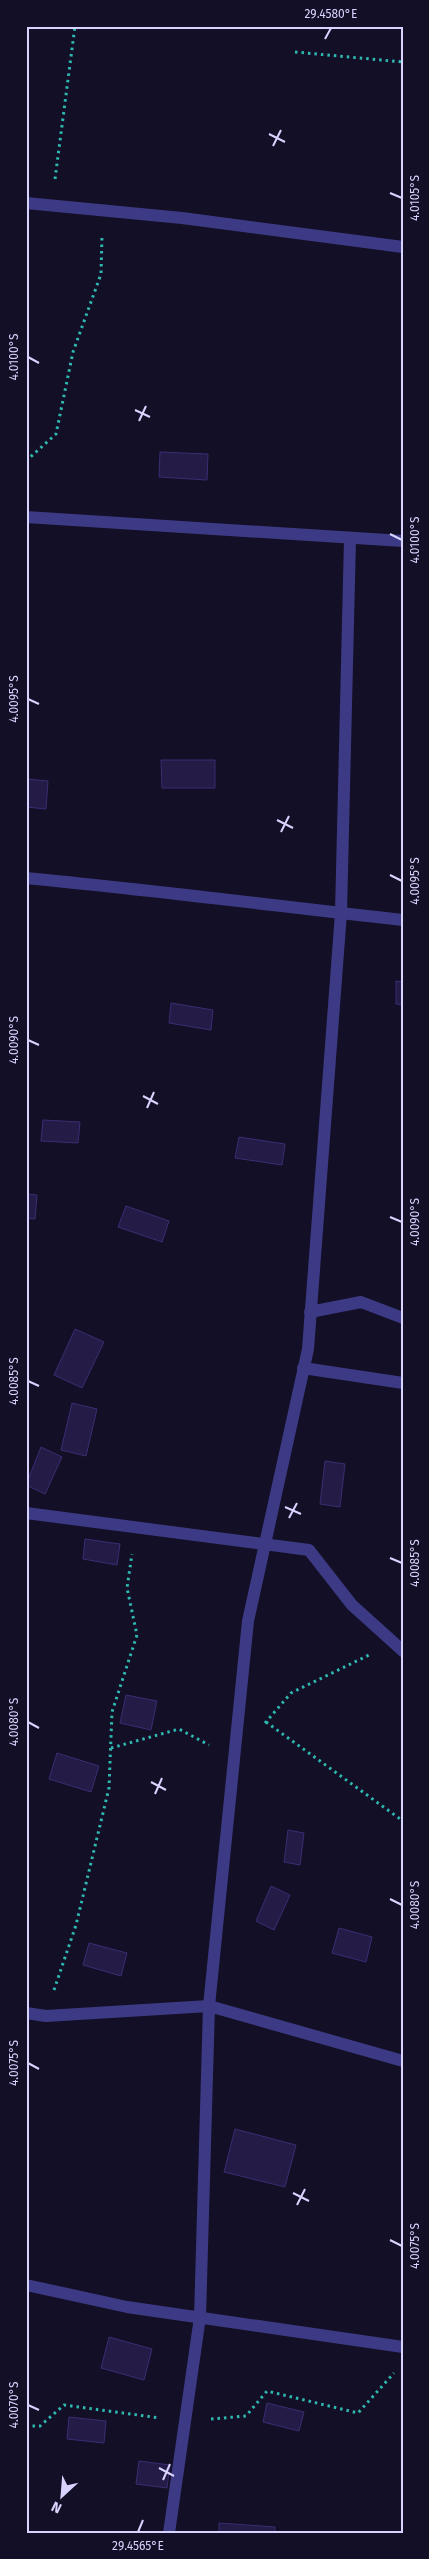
<svg xmlns="http://www.w3.org/2000/svg" width="429" height="2559" font-family="'Fira Sans',sans-serif">
  <rect width="100%" height="100%" fill="#130f26"/>
  <g fill="#241b47" stroke="#3b2d73">
    <polygon points="160,452 208,454 207,480 159,477"/>
    <polygon points="161,760 215,760 215,788 162,788"/>
    <polygon points="26,779 48,781 46,809 26,807"/>
    <polygon points="396,981 403,982 403,1005 396,1004"/>
    <polygon points="171,1003 213,1010 211,1030 169,1023"/>
    <polygon points="43,1120 80,1122 78,1143 41,1141"/>
    <polygon points="239,1137 285,1144 282,1165 235,1158"/>
    <polygon points="26,1194 37,1195 35,1219 26,1218"/>
    <polygon points="126,1206 169,1221 162,1242 118,1227"/>
    <polygon points="75,1329 104,1342 82,1388 54,1375"/>
    <polygon points="72,1403 97,1409 86,1456 61,1450"/>
    <polygon points="41,1447 62,1457 45,1494 26,1485"/>
    <polygon points="325,1461 345,1464 340,1507 320,1504"/>
    <polygon points="85,1539 120,1544 117,1565 83,1559"/>
    <polygon points="126,1695 157,1701 151,1730 120,1723"/>
    <polygon points="57,1753 99,1766 91,1792 49,1779"/>
    <polygon points="288,1830 304,1833 300,1865 284,1862"/>
    <polygon points="271,1886 290,1895 274,1930 256,1921"/>
    <polygon points="339,1928 372,1937 366,1962 332,1953"/>
    <polygon points="89,1943 127,1953 121,1976 83,1965"/>
    <polygon points="235,2129 296,2145 285,2187 224,2172"/>
    <polygon points="109,2337 152,2349 144,2380 101,2368"/>
    <polygon points="267,2403 304,2412 299,2431 263,2422"/>
    <polygon points="69,2417 106,2421 104,2443 67,2439"/>
    <polygon points="139,2461 170,2465 167,2488 136,2484"/>
    <polygon points="219,2523 275,2527 275,2533 219,2533"/>
  </g>
  <g fill="none" stroke-linecap="round" stroke-linejoin="round">
    <g stroke="#2fb8b0" stroke-width="3" stroke-dasharray="2.5 4" stroke-linecap="butt">
      <polyline points="295,52 403,62"/>
      <polyline points="55,179 75,26"/>
      <polyline points="26,461 56,434 73,352 101,274 102,235"/>
      <polyline points="266,1722 403,1821"/>
      <polyline points="265,1723 291,1693 369,1655"/>
      <polyline points="111,1748 179,1729 209,1745"/>
      <polyline points="54,1990 76,1925 109,1788 112,1712 137,1635 127,1588 132,1554"/>
      <polyline points="211,2419 246,2416 267,2391 358,2413 394,2373"/>
      <polyline points="26,2426 40,2426 64,2405 160,2418"/>
    </g>
    <g stroke="#3d3a85" stroke-width="12">
      <polyline points="26,203 182,218 403,247"/>
      <polyline points="26,517 403,541"/>
      <path d="M26,878C152,890 277,906 403,920"/>
      <polyline points="310,1312 361,1302 403,1318"/>
      <polyline points="303,1368 403,1383"/>
      <polyline points="26,1513 309,1550 352,1605 403,1651"/>
      <polyline points="26,2013 46,2016 209,2006 403,2061"/>
      <polyline points="26,2285 127,2307 403,2347"/>
      <polyline points="169,2533 200,2317 209,2006 248,1621 308,1349 341,913 350,539"/>
    </g>
  </g>
  <path fill="none" stroke="#d9d4ff" stroke-width="2" d="M325,39L331,28M269,134L285,142M273,146L281,130M390,193L402,198M28,357L39,363M135,410L150,417M139,421L146,406M390,534L402,540M28,699L39,704M277,820L293,828M281,832L289,816M390,875L402,881M28,1040L39,1045M143,1096L158,1104M147,1108L154,1092M390,1217L402,1222M28,1381L39,1386M285,1507L301,1514M289,1518L297,1503M390,1558L402,1563M28,1722L39,1728M151,1782L166,1790M155,1794L162,1778M390,1899L402,1905M28,2063L39,2069M293,2193L309,2201M297,2205L305,2189M390,2240L402,2246M28,2405L39,2410M159,2468L174,2476M163,2480L170,2464M138,2532L143,2520"/>
  <rect width="429" height="2559" fill="none" stroke="#130f26" stroke-width="55"/>
  <g transform="translate(62 2496) rotate(206)" stroke="#130f26" stroke-width="4" paint-order="stroke">
  <path d="M0-4L9 19L0 12L-9 19Z" fill="#d9d4ff"/>
  <text y="-8" font-size="14" font-weight="bold" text-anchor="middle" fill="#d9d4ff">N</text>
  </g>
  <rect x="28" y="28" width="374" height="2504" fill="none" stroke="#d9d4ff" stroke-width="2"/>
  <g font-size="12" text-anchor="middle" fill="#d9d4ff">
    <text x="331" y="18">29.4580°E</text>
    <text transform="translate(415 198) rotate(-90)" y="4">4.0105°S</text>
    <text transform="translate(14 357) rotate(-90)" y="4">4.0100°S</text>
    <text transform="translate(415 540) rotate(-90)" y="4">4.0100°S</text>
    <text transform="translate(14 699) rotate(-90)" y="4">4.0095°S</text>
    <text transform="translate(415 881) rotate(-90)" y="4">4.0095°S</text>
    <text transform="translate(14 1040) rotate(-90)" y="4">4.0090°S</text>
    <text transform="translate(415 1222) rotate(-90)" y="4">4.0090°S</text>
    <text transform="translate(14 1381) rotate(-90)" y="4">4.0085°S</text>
    <text transform="translate(415 1563) rotate(-90)" y="4">4.0085°S</text>
    <text transform="translate(14 1722) rotate(-90)" y="4">4.0080°S</text>
    <text transform="translate(415 1905) rotate(-90)" y="4">4.0080°S</text>
    <text transform="translate(14 2063) rotate(-90)" y="4">4.0075°S</text>
    <text transform="translate(415 2246) rotate(-90)" y="4">4.0075°S</text>
    <text transform="translate(14 2405) rotate(-90)" y="4">4.0070°S</text>
    <text x="138" y="2550">29.4565°E</text>
  </g>
</svg>
